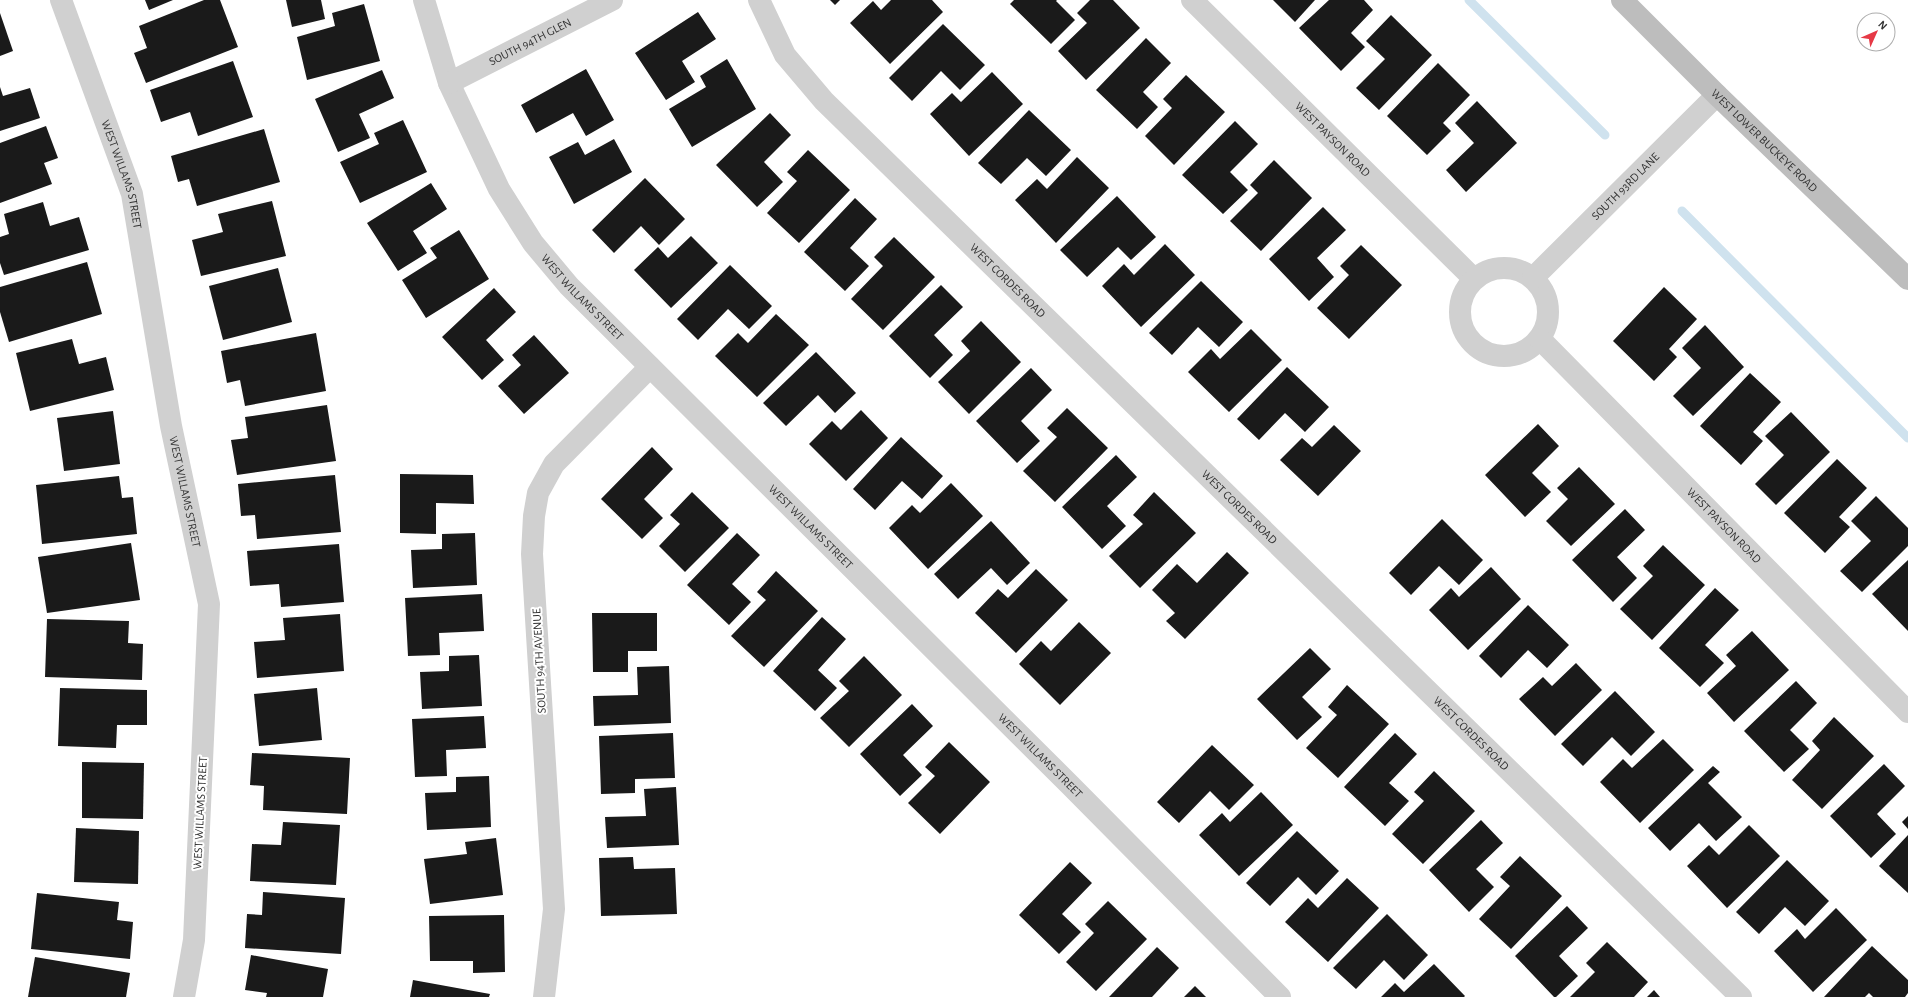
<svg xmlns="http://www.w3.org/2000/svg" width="1908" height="997" font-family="'Alegreya Sans',sans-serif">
  <rect width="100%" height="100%" fill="#fff"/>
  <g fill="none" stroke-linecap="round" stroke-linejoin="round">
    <g stroke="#cfe2ee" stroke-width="9">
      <polyline points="1469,0 1605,135"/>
      <polyline points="1682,211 1908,438"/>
    </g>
  </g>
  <g fill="#1a1a1a">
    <polygon points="145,0 173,0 149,10"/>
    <polygon points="204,0 220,0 238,47 146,83 134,53 147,48 139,26"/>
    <polygon points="286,0 321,0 325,19 292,27"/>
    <polygon points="830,0 840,0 835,5"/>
    <polygon points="891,0 932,0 943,12 890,64 850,23 873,1 881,10"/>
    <polygon points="1014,0 1057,0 1056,1 1075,20 1051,44 1010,4"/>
    <polygon points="1090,0 1113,0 1140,28 1086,80 1058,51 1087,23 1077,13"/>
    <polygon points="1273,0 1315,0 1295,22"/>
    <polygon points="1329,0 1364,0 1373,10 1351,33 1365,47 1341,71 1299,28"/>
    <polygon points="364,4 380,61 307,80 297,37 335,26 332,13"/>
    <polygon points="698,12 716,39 682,61 695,82 666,100 635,53"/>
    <polygon points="0,13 13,51 0,56"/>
    <polygon points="1391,15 1432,55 1379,110 1356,88 1385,59 1366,41"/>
    <polygon points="943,24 985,65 960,90 941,71 912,101 889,78"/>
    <polygon points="1146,38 1171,63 1143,92 1158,107 1137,129 1096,90"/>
    <polygon points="727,59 756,109 692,147 669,109 706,87 700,76"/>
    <polygon points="233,61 253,117 198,136 190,112 161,122 150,90"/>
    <polygon points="1438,63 1470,95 1443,123 1451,131 1427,155 1387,116"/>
    <polygon points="586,69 614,120 586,136 573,113 536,133 521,105"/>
    <polygon points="382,70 394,98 359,114 370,138 338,152 315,99"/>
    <polygon points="992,72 1023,104 969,156 930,114 952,93 961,102"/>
    <polygon points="1186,75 1225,112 1174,165 1145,136 1172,108 1163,99"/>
    <polygon points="0,87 3,96 30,88 40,118 0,131"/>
    <polygon points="1477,101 1517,143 1466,192 1446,170 1474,143 1455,123"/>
    <polygon points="1029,110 1071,150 1046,176 1027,158 1001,184 978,163"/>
    <polygon points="770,113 791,135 764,162 783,182 757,207 716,165"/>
    <polygon points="403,120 427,172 360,203 340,162 379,144 374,133"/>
    <polygon points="1235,121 1258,144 1230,172 1248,190 1223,214 1182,175"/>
    <polygon points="46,126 58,158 44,163 52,184 0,203 0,143"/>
    <polygon points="264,129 280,182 197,206 189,179 178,182 171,156"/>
    <polygon points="614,139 632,172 574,204 549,157 578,142 585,155"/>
    <polygon points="808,150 850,190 799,243 767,213 797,181 787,172"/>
    <polygon points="1077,157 1109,188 1056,243 1015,200 1037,179 1047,189"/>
    <polygon points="1274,160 1312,198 1261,251 1230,221 1258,193 1250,185"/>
    <polygon points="645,178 685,219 659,245 641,226 614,253 592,230"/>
    <polygon points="431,183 447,209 413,231 427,253 398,271 367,223"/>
    <polygon points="1117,196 1156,237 1131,260 1118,247 1087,277 1060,250"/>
    <polygon points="855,198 877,219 850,248 869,266 845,291 804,252"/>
    <polygon points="272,201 286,256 201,276 192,240 223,232 218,214"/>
    <polygon points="43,202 50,226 79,217 89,250 4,275 0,263 0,237 9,234 4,214"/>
    <polygon points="1323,207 1346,230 1317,258 1334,277 1309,301 1269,259"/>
    <polygon points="459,230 489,279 426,318 402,280 437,258 430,248"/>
    <polygon points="691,236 718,263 671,308 634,270 658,247 668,258"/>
    <polygon points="894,237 935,277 883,330 851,299 883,266 874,257"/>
    <polygon points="1165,244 1195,275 1141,327 1102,286 1124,264 1134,275"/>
    <polygon points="1361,245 1402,285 1349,339 1317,308 1349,275 1340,266"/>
    <polygon points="87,262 102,314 9,342 0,312 0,287"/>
    <polygon points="730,265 772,306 749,329 728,309 698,340 677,319"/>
    <polygon points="278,268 292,322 223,340 209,286"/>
    <polygon points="1201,281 1243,322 1219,347 1198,327 1172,355 1149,333"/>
    <polygon points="941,285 963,307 934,335 953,355 930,378 889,336"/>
    <polygon points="1664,287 1697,319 1669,349 1677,357 1654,381 1613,341"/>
    <polygon points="494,288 516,312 486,340 504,360 482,380 442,337"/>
    <polygon points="776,314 809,345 757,397 715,356 738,333 748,343"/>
    <polygon points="981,321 1021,362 969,414 938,382 970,351 961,341"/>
    <polygon points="1705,325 1744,367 1693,416 1673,396 1701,368 1682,348"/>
    <polygon points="1251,329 1282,360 1229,412 1188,372 1211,349 1220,359"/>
    <polygon points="316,333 326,391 245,406 240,380 227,383 221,351"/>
    <polygon points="534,335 569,373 524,414 498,386 521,365 512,355"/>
    <polygon points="72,339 79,364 106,357 114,390 30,411 16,353"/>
    <polygon points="816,352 856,393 835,413 818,395 786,426 763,403"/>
    <polygon points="1287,367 1329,407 1305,432 1285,413 1259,440 1237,419"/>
    <polygon points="1031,368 1052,390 1021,421 1040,441 1017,463 976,421"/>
    <polygon points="1750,373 1781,402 1753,432 1763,441 1741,465 1700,426"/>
    <polygon points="327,405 336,461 237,475 231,440 248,438 245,417"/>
    <polygon points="1067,408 1108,448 1055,502 1023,471 1057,437 1047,428"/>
    <polygon points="861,410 888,438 846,481 809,444 832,421 841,430"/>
    <polygon points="113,411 120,464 64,471 57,418"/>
    <polygon points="1791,412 1830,452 1776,505 1755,484 1784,455 1765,436"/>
    <polygon points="1538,424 1559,446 1532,473 1551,492 1525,517 1485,475"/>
    <polygon points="1334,425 1361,451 1318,496 1280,460 1302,438 1312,447"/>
    <polygon points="901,437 943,476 922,499 902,481 875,510 853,489"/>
    <polygon points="652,447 673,469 644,499 663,518 642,539 601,499"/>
    <polygon points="1116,455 1137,477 1107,506 1126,526 1102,549 1062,507"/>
    <polygon points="1837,459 1867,488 1839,517 1850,527 1825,553 1784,513"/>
    <polygon points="1579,467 1615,504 1571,546 1546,521 1568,499 1557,488"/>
    <polygon points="400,474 473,475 474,504 436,503 436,534 400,533"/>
    <polygon points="335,475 341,532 257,539 255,515 241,516 238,484"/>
    <polygon points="119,476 122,498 133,497 137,534 42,544 36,485"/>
    <polygon points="951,483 983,516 928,569 889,528 912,505 920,513"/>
    <polygon points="692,492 729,528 685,572 659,546 680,524 670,515"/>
    <polygon points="1154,492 1196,533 1140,588 1109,556 1143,524 1133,515"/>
    <polygon points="1876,496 1908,528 1908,546 1862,592 1840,571 1871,541 1851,521"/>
    <polygon points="1625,509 1645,530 1617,557 1637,578 1613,602 1572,560"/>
    <polygon points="1442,519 1483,560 1459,585 1439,566 1411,595 1389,573"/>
    <polygon points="991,521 1030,563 1007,585 991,568 958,599 934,574"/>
    <polygon points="475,533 477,585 413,588 411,550 442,549 442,534"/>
    <polygon points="737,533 760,555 732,584 751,602 729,625 687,585"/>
    <polygon points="131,543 140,600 47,613 38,557"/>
    <polygon points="339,544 344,602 281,607 279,584 250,586 247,551"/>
    <polygon points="1663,545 1705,585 1652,640 1620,609 1653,576 1643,566"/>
    <polygon points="1227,552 1249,573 1185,639 1166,621 1175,613 1152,590 1177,564 1197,583"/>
    <polygon points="1908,560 1908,631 1872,594"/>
    <polygon points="1491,567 1521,599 1468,650 1429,610 1451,588 1459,597"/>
    <polygon points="1036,569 1068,600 1016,653 975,613 998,589 1008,598"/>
    <polygon points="776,571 818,611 764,667 731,636 766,600 757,592"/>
    <polygon points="1715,588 1739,610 1705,645 1724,663 1700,687 1659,648"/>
    <polygon points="482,594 484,631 439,633 440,655 408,656 405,598"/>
    <polygon points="1528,605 1569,645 1547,668 1528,650 1501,678 1479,656"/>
    <polygon points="592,613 657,613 657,651 628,651 628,672 593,672"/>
    <polygon points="340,614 344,671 257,678 254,642 285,640 283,618"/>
    <polygon points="822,617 846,639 818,670 837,688 815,711 773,671"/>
    <polygon points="47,619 129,621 128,643 143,644 142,680 45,677"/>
    <polygon points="1079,622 1111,653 1060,705 1019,664 1041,641 1051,651"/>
    <polygon points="1752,631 1789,670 1734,722 1707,693 1736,666 1726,655"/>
    <polygon points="1310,648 1331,669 1302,697 1322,717 1297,740 1257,699"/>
    <polygon points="479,655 482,706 422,709 420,672 449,671 449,656"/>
    <polygon points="864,656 902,695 849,747 820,718 849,691 839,681"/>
    <polygon points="1576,663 1602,690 1555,736 1519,699 1543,677 1552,686"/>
    <polygon points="669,666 671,723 594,726 593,696 638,695 637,667"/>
    <polygon points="1796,681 1817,703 1790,730 1809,749 1784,772 1744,731"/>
    <polygon points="1347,685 1389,724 1338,778 1306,748 1337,715 1328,707"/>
    <polygon points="60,688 147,690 147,725 117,725 116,748 58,746"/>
    <polygon points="317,688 322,740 259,746 254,694"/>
    <polygon points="1615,691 1655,732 1631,756 1612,737 1583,766 1561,744"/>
    <polygon points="912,704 933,726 903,755 922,775 900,796 860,754"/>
    <polygon points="484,716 486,748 446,750 447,776 415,777 412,719"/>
    <polygon points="1834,717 1874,756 1822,809 1792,780 1820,750 1812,741"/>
    <polygon points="673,733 675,778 635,779 635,793 601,794 599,736"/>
    <polygon points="1395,733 1417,754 1389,783 1409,801 1385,826 1344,787"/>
    <polygon points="1663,739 1694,770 1640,823 1600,782 1623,759 1632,768"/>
    <polygon points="949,742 990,782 940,834 908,803 935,776 925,767"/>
    <polygon points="1212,745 1254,785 1229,810 1210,791 1179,823 1157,802"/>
    <polygon points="252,753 350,758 347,814 263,810 264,786 250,785"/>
    <polygon points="82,762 144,763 143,819 82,818"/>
    <polygon points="1884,764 1905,786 1877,814 1896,834 1871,858 1830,816"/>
    <polygon points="1713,766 1720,772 1708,783 1742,817 1716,841 1699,823 1670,851 1648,828"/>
    <polygon points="1434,771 1475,811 1423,864 1392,834 1424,801 1414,792"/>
    <polygon points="489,776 491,827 427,830 425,793 456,792 456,777"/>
    <polygon points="676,787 679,845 607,848 605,817 646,816 644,789"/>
    <polygon points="1261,792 1293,825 1239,876 1199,835 1222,813 1230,822"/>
    <polygon points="1908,816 1908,829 1902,822"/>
    <polygon points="1481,820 1503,843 1476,869 1494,887 1469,912 1429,870"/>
    <polygon points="283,822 340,825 336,885 250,881 252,844 281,845"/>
    <polygon points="1749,825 1780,856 1727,908 1687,866 1709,845 1719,855"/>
    <polygon points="76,828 139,831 138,884 74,882"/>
    <polygon points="1297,831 1339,871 1316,895 1298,877 1270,906 1246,883"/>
    <polygon points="1908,835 1908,893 1879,866"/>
    <polygon points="496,838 503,895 430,904 424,859 467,854 465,842"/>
    <polygon points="1520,856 1562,896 1511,949 1479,919 1510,886 1500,877"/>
    <polygon points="633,857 634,869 675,868 677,914 601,916 599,858"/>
    <polygon points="1787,860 1829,901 1805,926 1785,907 1759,934 1736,912"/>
    <polygon points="1070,862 1092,883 1062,914 1081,932 1059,954 1019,915"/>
    <polygon points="1347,878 1379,908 1328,962 1285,922 1308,898 1318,908"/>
    <polygon points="263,892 345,898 341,954 245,948 247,914 262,915"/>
    <polygon points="37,893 119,902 117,920 133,922 130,959 31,949"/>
    <polygon points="1108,901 1147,939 1096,991 1066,962 1094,933 1085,924"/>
    <polygon points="1567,906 1588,928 1559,956 1578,976 1556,997 1554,997 1515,956"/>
    <polygon points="1836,908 1867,940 1813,992 1774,951 1797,929 1805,939"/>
    <polygon points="1387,914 1428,955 1404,980 1384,960 1356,989 1333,968"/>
    <polygon points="504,915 505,972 473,973 473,961 430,961 429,916"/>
    <polygon points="1607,942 1648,982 1634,997 1570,997 1595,972 1586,963"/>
    <polygon points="1872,946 1908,980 1908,993 1905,997 1873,997 1869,993 1865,997 1824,997"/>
    <polygon points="1157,947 1179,968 1152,997 1109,997"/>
    <polygon points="251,955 328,969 323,997 266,997 267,993 245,990"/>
    <polygon points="35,957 130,973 126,997 28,997"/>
    <polygon points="1434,964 1465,996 1464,997 1381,997 1395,983 1404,992"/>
    <polygon points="413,980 490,994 489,997 410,997"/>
    <polygon points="1195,986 1206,997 1184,997"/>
    <polygon points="1654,990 1660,997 1647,997"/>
  </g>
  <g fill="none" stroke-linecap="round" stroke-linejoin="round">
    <g stroke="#d0d0d0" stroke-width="22">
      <path id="s1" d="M61,0L132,194L171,426L209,604L194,940L184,997"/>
      <path id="s2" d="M424,0L449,83L499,189L533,243L569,286L1070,785L1280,997"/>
      <path id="s3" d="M759,0L785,55L824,101L1741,997"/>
      <path id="s4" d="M1192,0L1474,279"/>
      <path id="s5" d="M449,83L612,0"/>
      <circle cx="1504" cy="312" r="44"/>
      <path id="s6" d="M1533,278L1717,95"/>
      <path id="s7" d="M1540,339L1908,712"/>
      <polyline points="544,997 554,909 532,554 534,516 538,493 554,464 650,367"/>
    </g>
    <path stroke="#bdbdbd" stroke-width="22" id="s8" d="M1622,0L1717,95L1908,279"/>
  </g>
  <g text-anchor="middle" stroke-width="4" stroke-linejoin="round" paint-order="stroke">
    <g font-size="12" fill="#333" stroke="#fff">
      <text dy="4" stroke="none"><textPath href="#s5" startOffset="91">SOUTH 94TH GLEN</textPath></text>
      <text dy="4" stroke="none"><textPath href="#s4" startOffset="198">WEST PAYSON ROAD</textPath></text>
      <text dy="4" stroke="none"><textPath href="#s8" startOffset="200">WEST LOWER BUCKEYE ROAD</textPath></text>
      <text dy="4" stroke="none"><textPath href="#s1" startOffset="185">WEST WILLAMS STREET</textPath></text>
      <text dy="4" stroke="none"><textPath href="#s6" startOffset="130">SOUTH 93RD LANE</textPath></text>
      <text dy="4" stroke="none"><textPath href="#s3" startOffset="378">WEST CORDES ROAD</textPath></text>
      <text dy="4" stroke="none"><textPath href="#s2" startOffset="341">WEST WILLAMS STREET</textPath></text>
      <text dy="4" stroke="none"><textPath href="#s1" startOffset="509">WEST WILLAMS STREET</textPath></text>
      <text dy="4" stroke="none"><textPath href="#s3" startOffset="702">WEST CORDES ROAD</textPath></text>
      <text dy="4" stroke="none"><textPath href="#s7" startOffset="262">WEST PAYSON ROAD</textPath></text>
      <text dy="4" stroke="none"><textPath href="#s2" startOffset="665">WEST WILLAMS STREET</textPath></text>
      <text transform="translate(539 661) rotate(-93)" y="4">SOUTH 94TH AVENUE</text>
      <text dy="4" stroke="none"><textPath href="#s3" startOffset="1026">WEST CORDES ROAD</textPath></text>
      <text dy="4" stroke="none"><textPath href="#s2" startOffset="989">WEST WILLAMS STREET</textPath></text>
      <text transform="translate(200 813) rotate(-87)" y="4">WEST WILLAMS STREET</text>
    </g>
  </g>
  <g transform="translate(1876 32) rotate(45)"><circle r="19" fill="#ffffff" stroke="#adadad"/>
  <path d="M0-3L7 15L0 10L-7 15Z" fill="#e63946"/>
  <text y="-6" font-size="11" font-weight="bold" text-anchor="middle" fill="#333333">N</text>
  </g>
</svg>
